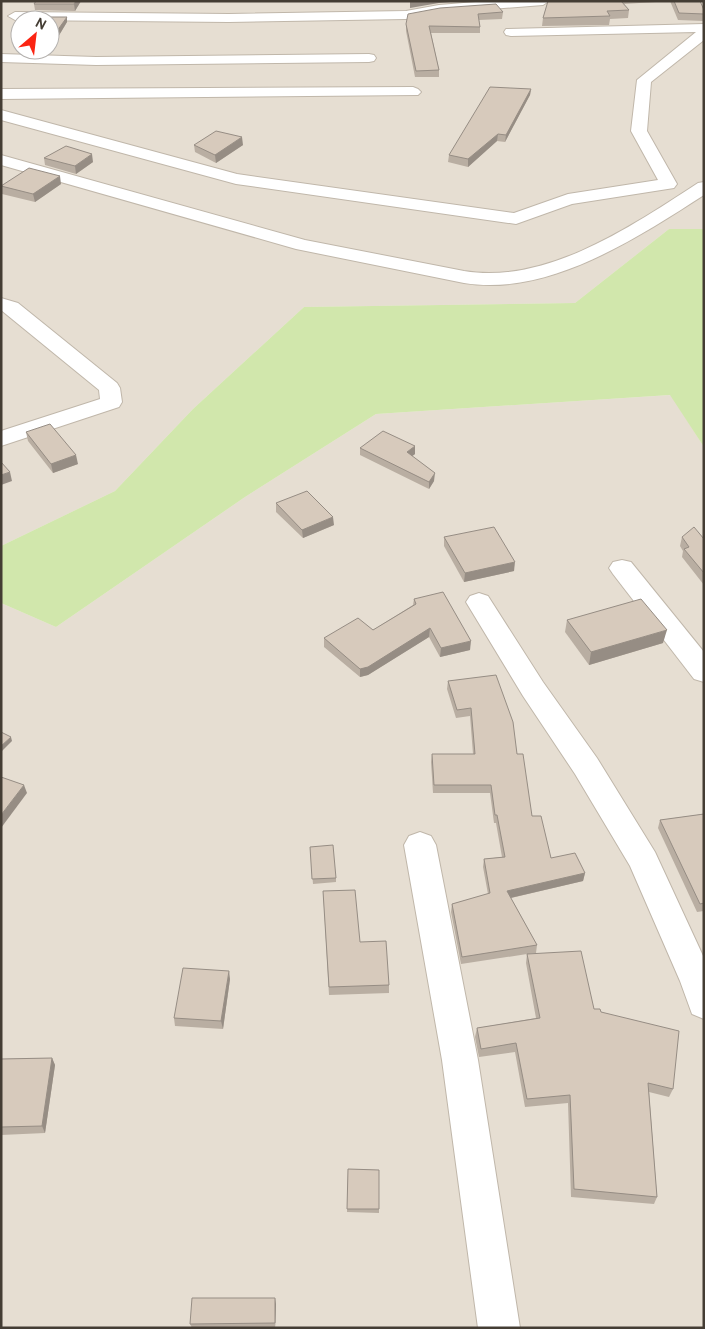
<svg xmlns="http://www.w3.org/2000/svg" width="705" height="1329" font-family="Overpass,sans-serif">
  <rect width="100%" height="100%" fill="#f2ede4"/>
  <g fill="#e6ded2" fill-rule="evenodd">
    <path d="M1,1H704V229H669L575,303L304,307L193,409L115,491L1,546ZM20,20H50V50H20Z"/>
    <polygon points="671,395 704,447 704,1328 1,1328 1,603 56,627 245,497 376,414"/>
  </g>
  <polygon fill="#d1e7ac" points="669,229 704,229 704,447 670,395 376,414 245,497 56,627 1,603 1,546 115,491 193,409 304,307 575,303"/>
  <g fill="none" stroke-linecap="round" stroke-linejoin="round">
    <g stroke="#c0b7aa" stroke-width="2">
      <g id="minor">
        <polygon points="488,1 549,1 543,5 439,13 406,19 229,22 15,20 8,16 15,12 229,14 406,11 439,5"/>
        <polygon points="704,24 704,40 651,82 647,131 677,184 674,188 572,204 516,224 236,184 1,120 1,110 237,174 514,213 568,194 658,180 631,131 637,80 696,32 511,36 506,35 504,32 506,29"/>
        <polygon points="1,54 96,57 369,54 374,55 376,58 374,61 369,62 96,65 1,62"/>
        <polygon points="413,87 418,89 421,92 418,95 1,99 1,89"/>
        <path d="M1,155L305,240L464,271C546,285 632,226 698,183L704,182V195C637,238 548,297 464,283L296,249L1,165Z"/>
        <polygon points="1,298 18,303 117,383 120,388 122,402 119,407 1,446 1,431 100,399 99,390 1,310"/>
        <polygon points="622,560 631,562 704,652 704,682 694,679 613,574 609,568 613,562"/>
        <polygon points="479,593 488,596 543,682 597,758 655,852 704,958 704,1019 692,1014 680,981 630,866 575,774 523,696 466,602 470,596"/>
        <polygon points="420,832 431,836 436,845 478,1060 520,1328 478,1328 442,1060 404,845 409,836"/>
      </g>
    </g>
    <use href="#minor" fill="#fff" fill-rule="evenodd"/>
  </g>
  <g fill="#b9aea2">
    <polygon points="81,1 75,11 35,10 34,4"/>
    <polygon points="548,1 656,1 656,2 624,4 629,10 628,18 610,19 609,25 542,26 543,18"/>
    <polygon points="670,1 700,1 704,10 704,21 678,20"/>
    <polygon points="440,8 503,12 502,19 479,20 480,27 480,33 431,33 439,70 439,77 415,77 406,31 406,24"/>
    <polygon points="50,20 67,22 58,37 50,36"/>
    <polygon points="20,25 20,35 17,35 16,30"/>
    <polygon points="531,89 530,95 505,142 497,141 468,167 448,162 449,155"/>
    <polygon points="194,145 243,145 216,163 195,152"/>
    <polygon points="44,158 93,162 76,174 45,165"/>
    <polygon points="61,184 35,202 2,194 1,189 1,185"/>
    <polygon points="26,432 78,464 53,473 28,441"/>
    <polygon points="360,448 415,454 412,456 434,481 429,489 360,455"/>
    <polygon points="276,503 334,525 303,538 276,512"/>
    <polygon points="444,537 514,571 464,582 444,546"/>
    <polygon points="682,537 704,539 704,585 682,557 683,551 680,546"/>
    <polygon points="414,599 470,650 440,657 429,637 368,675 360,677 324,647 324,638 373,630 413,605"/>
    <polygon points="567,620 663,643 589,665 565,632"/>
    <polygon points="448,681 517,754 532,816 551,858 585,873 583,881 511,898 537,945 536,953 529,954 594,1009 601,1012 673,1089 669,1097 649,1092 657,1197 654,1204 571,1197 568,1103 525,1107 515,1052 479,1057 475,1037 477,1028 536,1018 526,963 527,954 461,964 451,912 452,904 488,894 483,867 484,859 502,857 496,823 494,823 490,793 433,793 431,762 432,754 473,754 470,716 456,718 447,689"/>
    <polygon points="704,814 704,911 697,912 658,828 660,820"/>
    <polygon points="310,847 336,878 336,882 313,884"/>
    <polygon points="323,891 389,985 389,993 329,995"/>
    <polygon points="230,979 223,1029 175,1026 174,1018"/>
    <polygon points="52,1058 55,1065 45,1133 1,1135 1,1059"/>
    <polygon points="348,1169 379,1170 379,1213 347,1212"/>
    <polygon points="276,1304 275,1328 192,1328 190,1324"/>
  </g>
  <g fill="#968d84">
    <polygon points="76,1 81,1 75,11 74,4"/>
    <polygon points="416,1 462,1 439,3 410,8 410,2"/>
    <polygon points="67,17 67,22 58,37 57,31"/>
    <polygon points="531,89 530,95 505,142 506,135"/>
    <polygon points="498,134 497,141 468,167 468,159"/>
    <polygon points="242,137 243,145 216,163 215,155"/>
    <polygon points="92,154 93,162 76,174 75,166"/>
    <polygon points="60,176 61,184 35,202 33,194"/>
    <polygon points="415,446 415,454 407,460 407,452"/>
    <polygon points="76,455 78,464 53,473 51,464"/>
    <polygon points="10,472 12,481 1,485 1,475"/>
    <polygon points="435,473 434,481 429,489 429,482"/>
    <polygon points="333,517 334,525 303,538 302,530"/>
    <polygon points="515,562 514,571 464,582 465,573"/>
    <polygon points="430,628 429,637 368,675 360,677 360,669"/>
    <polygon points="667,630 663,643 589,665 591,652"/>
    <polygon points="471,641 470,650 440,657 441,648"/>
    <polygon points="11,737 12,741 1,752 1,746"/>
    <polygon points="24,785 27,793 1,828 1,815"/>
    <polygon points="585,873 583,881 506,899 507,891"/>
    <polygon points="229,971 230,979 223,1029 221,1021"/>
    <polygon points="52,1058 55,1065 45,1133 42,1126"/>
    <polygon points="275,1298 276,1304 275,1328"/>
  </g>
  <g fill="#d7cabc" stroke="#968d84">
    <polygon points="36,1 76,1 74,4 34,4"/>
    <polygon points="548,1 621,1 629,10 607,11 610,16 543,18"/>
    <polygon points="674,1 700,1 704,10 704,14 679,13"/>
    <polygon points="496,4 503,12 478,14 480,27 429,26 439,70 416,71 406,24 408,14 440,8"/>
    <polygon points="26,17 67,17 57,31 50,31 50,20 23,20"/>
    <polygon points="20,25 20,30 16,30"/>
    <polygon points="490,87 531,89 506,135 498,134 468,159 449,155"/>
    <polygon points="216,131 242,137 215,155 194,145"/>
    <polygon points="66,146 92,154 75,166 44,158"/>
    <polygon points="29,168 60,176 33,194 1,186"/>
    <polygon points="50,424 76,455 51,464 26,432"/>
    <polygon points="383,431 415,446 407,452 435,473 429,482 360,448"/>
    <polygon points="1,462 10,472 1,475"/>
    <polygon points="307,491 333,517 302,530 276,503"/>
    <polygon points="494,527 515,562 465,573 444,537"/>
    <polygon points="694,527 704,539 704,573 684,549 689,547 682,537"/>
    <polygon points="443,592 471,641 441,648 430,628 368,667 360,669 324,638 358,618 373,630 416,604 414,599"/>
    <polygon points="641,599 667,630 591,652 567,620"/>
    <polygon points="496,675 513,722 517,754 523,754 532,816 541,816 551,858 575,853 585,873 507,891 537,945 462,957 452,904 490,893 484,859 505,857 497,815 495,815 491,785 434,785 432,754 475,754 471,708 457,710 448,681"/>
    <polygon points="1,732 11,737 1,746"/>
    <polygon points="1,777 24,785 1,815"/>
    <polygon points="704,814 704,903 700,904 660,820"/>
    <polygon points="333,845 336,878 312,879 310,847"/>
    <polygon points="355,890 360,942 386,941 389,985 329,987 323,891"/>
    <polygon points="581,951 594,1009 600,1009 601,1012 679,1031 673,1089 648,1083 657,1197 574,1189 570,1095 527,1099 516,1043 481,1049 477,1028 540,1018 527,954"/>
    <polygon points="183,968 229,971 221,1021 174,1018"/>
    <polygon points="52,1058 42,1126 1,1127 1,1059"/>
    <polygon points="348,1169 379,1170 379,1209 347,1209"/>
    <polygon points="192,1298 275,1298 275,1323 190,1324"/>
  </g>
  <rect width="705" height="1329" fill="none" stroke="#443d34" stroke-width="5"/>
  <g transform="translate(35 35) rotate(28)"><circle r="24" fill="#ffffff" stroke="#b4b1ae"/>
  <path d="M0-4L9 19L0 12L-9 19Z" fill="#fb2412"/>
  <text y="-8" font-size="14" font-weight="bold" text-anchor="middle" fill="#443d34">N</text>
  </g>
</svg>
